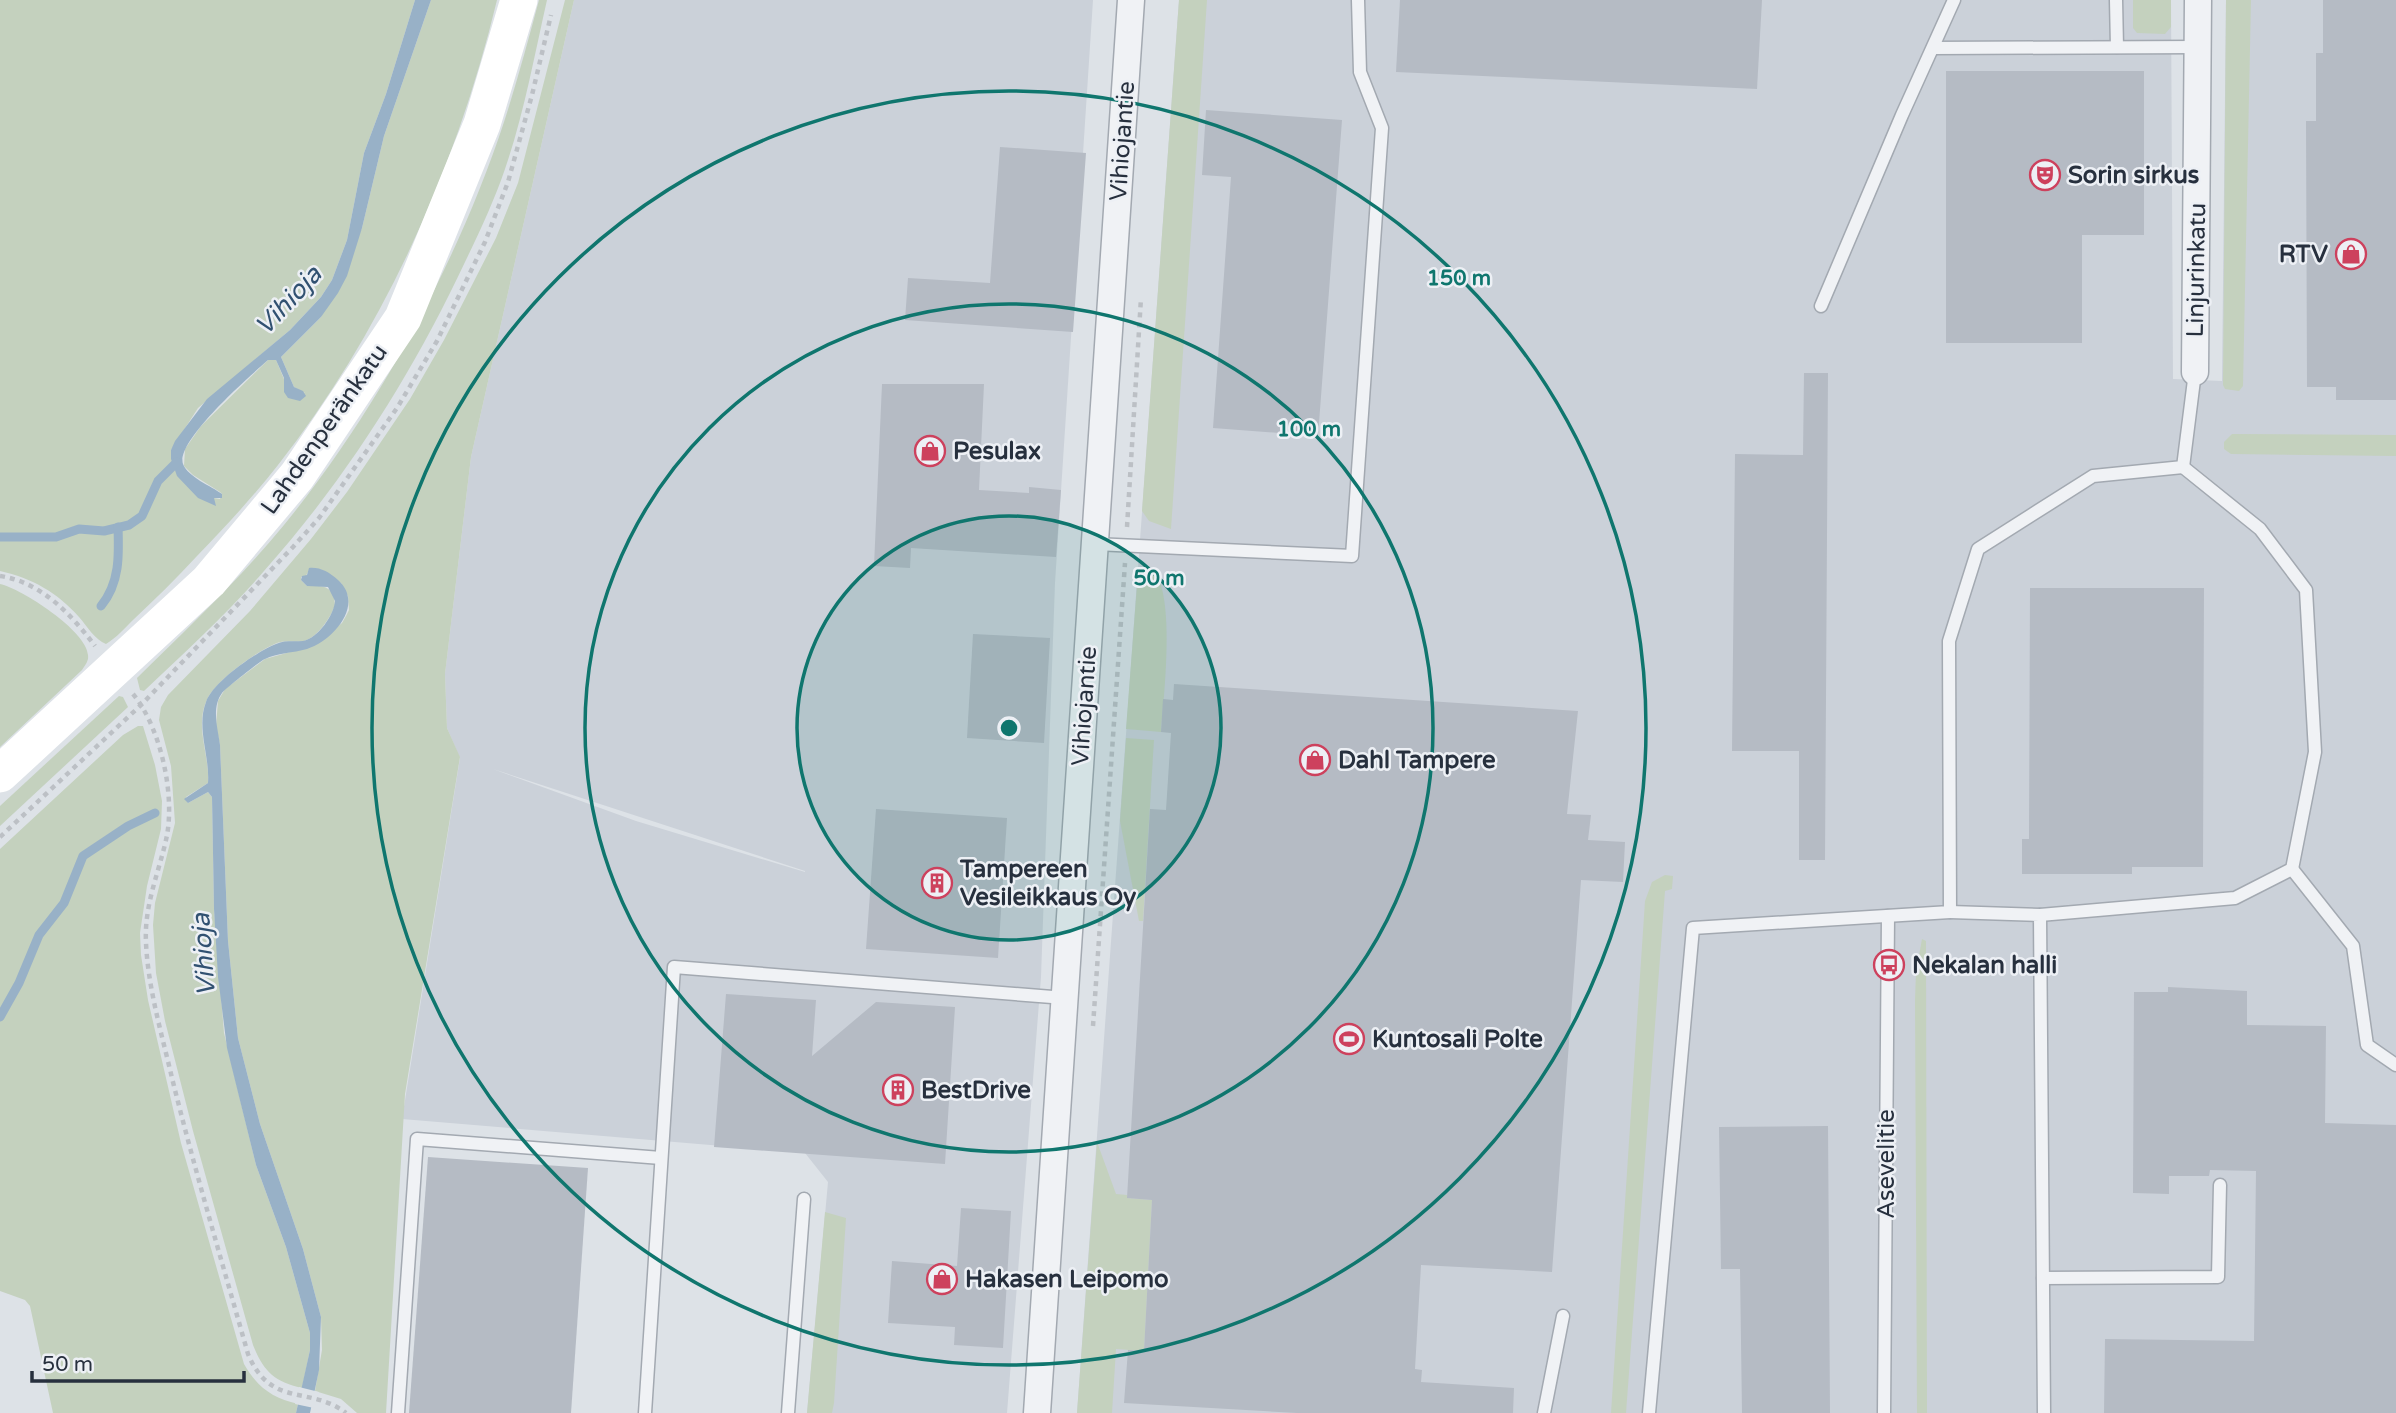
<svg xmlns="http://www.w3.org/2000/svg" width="2396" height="1413" font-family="'Varela Round',sans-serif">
  <rect width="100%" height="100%" fill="#dde2e7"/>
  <g fill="#cbd1d9" fill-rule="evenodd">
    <path d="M574,0H1093L1055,583L1041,977L1007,1413H807L828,1182L805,1153L402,1119L460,758L447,728L445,674L471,457ZM493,769L805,871V872L636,821Z"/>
    <polygon points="1179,0 2171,0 2173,379 2222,381 2226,0 2396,0 2396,1413 1077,1413"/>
  </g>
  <g fill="#c4d1be">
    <path d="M0,0H415L386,94L364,153L347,240L332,280L321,297L290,330L198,408L171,450L173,469L214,498L220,499L222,494L220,492L193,475L184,466L185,449L201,426L268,360H276L284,379V392L305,393L294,387L281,357L321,317L362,228L384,136L431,0H497C457,166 384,330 278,465C253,497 225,527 197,556C177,578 155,599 133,620C125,628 116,638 106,644C95,640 87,626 79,617C58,593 32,578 0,571Z"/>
    <path d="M539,0H547C534,57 524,114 505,169C494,201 480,231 465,262C413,373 346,479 264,571C227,614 185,652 144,691L140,690L137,678C187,629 239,580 284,525C377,411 458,262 504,122C517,82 528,41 539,0Z"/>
    <path d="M565,0H574L471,457L445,674L447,728L460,757L405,1094L386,1413H357L341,1399L315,1391L322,1350L321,1317L303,1249L260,1124L238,1038L228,941L220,745L216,726L218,701L225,689L265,659L315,645L342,623L346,616L349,610L348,596L341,583L322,570L310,568L306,576L301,577V580L307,586C323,585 334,586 335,605C331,617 318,637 304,641C295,643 285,640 277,643C257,651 213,682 206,702C195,728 210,756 208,783L186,797L188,803L208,792L212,797L214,909L224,1033L256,1165L286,1247L310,1333V1350L302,1388C274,1381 264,1372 253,1345L193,1131L165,1021L156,973L153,925L155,903L175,823L171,766L159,720L161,707L168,695L250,611L311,539L347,492L410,399L444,340L496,238L518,183Z"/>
    <polygon points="1179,0 1207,0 1171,529 1149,521 1142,511"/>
    <polygon points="2133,0 2171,0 2171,27 2165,34 2137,33 2133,28"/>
    <polygon points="2226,0 2251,0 2243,386 2239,391 2225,389 2223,385"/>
    <polygon points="2232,434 2396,435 2396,456 2231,454 2224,449 2224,442"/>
    <path d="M1144,566C1180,569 1163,704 1161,732L1126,729L1138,572Z"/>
    <path d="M0,584C22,589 87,631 88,655C89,661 85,665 82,670L0,747Z"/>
    <polygon points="119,696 123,697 128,707 0,826 0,806"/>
    <path d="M138,726H143L155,765L162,801L161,829L147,886L140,933L141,955L148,1000L181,1143L244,1364C257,1387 272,1398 298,1404L296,1413H53L30,1306L25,1300L0,1291V849L123,735Z"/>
    <polygon points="1126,738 1154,740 1143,921 1139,921 1120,821"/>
    <polygon points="1665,875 1673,876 1672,889 1665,891 1626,1413 1611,1413 1645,901 1652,882"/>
    <polygon points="1922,939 1926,941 1927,1413 1917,1413 1915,1000 1916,972"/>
    <polygon points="1097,1142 1116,1194 1127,1195 1127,1198 1152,1200 1144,1351 1116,1349 1112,1413 1077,1413"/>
    <polygon points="825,1212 846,1218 834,1403 832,1413 807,1413"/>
  </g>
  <g fill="#98b1c7">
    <path d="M415,0H431L384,136L362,228L347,276L338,293L321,317L281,357L294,387L303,391L306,396L300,401L288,398L284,392V378L276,360H268C251,375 175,441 183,464C188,477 211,486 222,494V498H214L216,506L198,498L177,476L171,459V450L175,441L207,399L290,330L321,297L332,280L347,240L364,153L386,94Z"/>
    <path d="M309,568C320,567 329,572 338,580C365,604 334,640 307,649C293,653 277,653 265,659C260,661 225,689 222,693C211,708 218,729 220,745L228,941L238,1038L260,1124L303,1249L321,1317L319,1370L310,1413H296L310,1350V1333L286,1247L256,1165L227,1048L218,977L214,909L212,797L208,792L188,803L184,799L208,783C210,756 196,728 206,702C213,682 256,652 276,644C284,640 294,642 303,641C318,638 334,615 335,601L328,587L307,586L301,580L302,576L307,575Z"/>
  </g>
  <polygon fill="#dde2e7" points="299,1387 319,1392 314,1408 295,1404"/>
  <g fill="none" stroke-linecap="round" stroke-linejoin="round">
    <g stroke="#98b1c7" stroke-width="9">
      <polyline points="0,537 56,537 79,529 104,531 129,525 142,516 158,481 177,462"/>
      <path d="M101,606C120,583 119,555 118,527"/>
      <polyline points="0,1017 19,983 39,935 64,903 83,856 128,826 155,813"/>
    </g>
  </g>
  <g fill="#b5bbc4">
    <polygon points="1400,0 1762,0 1757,89 1396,72"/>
    <polygon points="2323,0 2396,0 2396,400 2336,400 2336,387 2307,387 2306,121 2316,121 2316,53 2323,53"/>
    <polygon points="1946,71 2144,71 2144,235 2082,235 2082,343 1946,343"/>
    <polygon points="1206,110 1342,120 1318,436 1213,428 1231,177 1202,175"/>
    <polygon points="1000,147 1086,153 1073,332 905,320 908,278 990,283"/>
    <polygon points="1804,373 1828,373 1825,860 1799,860 1799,751 1732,751 1735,454 1803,455"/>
    <polygon points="882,384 984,384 979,490 1029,493 1029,487 1061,490 1056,557 911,548 910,568 874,566"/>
    <polygon points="2030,588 2204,588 2203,867 2132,867 2132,874 2022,874 2022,839 2029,839"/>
    <polygon points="973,634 1050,638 1044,743 967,738"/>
    <polygon points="1174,684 1578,711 1567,814 1591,815 1588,840 1625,842 1623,882 1581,880 1552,1272 1421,1265 1415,1369 1422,1370 1421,1382 1514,1388 1513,1413 1297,1413 1124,1403 1128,1350 1144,1351 1152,1200 1127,1198 1150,809 1166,810 1171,733 1161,732 1163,699 1173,700"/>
    <polygon points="876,809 1007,818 998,958 866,949"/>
    <polygon points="2168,987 2247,991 2247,1025 2326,1026 2325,1123 2396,1125 2396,1413 2104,1413 2105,1339 2254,1341 2256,1171 2210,1170 2209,1176 2169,1176 2169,1194 2133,1193 2134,992 2168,992"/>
    <polygon points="726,994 816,1000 812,1056 876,1002 955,1007 945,1164 714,1147"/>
    <polygon points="1828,1126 1830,1413 1742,1413 1740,1269 1721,1269 1719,1127"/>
    <polygon points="428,1157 588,1168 571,1413 409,1413"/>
    <polygon points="961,1208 1011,1211 1003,1348 954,1345 955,1327 888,1323 892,1261 957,1266"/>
  </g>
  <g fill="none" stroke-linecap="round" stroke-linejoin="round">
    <g stroke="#a3a9b1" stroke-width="15">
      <g id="lane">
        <polyline points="2116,0 2117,47"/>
        <polyline points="1933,48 2198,47"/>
        <polyline points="1821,306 1902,115 1954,0"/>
        <polyline points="1095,544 1352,556 1382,128 1360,72 1358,0"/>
        <polyline points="2292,869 2353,946 2367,1045 2396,1065"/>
        <polyline points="1950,912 2040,915 2044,1413"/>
        <polyline points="2040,915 2235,898 2292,869 2315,752 2306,590 2260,529 2183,467"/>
        <polyline points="2043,1278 2218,1277 2220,1185"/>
        <polyline points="398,1413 417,1139 661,1158"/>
        <polyline points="645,1413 674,967 1065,998"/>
        <polyline points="788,1413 804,1199"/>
        <polyline points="1544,1413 1563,1316"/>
        <polyline points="1649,1413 1693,928 1950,912 1949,641 1978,549 2093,476 2183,467 2195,372"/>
        <polyline points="1884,1413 1888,916"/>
      </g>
    </g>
    <g stroke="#a3a9b1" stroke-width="29">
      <g id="street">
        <polyline points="2195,372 2198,0"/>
        <polyline points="1037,1413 1131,0"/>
      </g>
    </g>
    <g stroke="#bcc0c5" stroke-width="4.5" stroke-dasharray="5 5" stroke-linecap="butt">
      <polyline points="1127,527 1141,298"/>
      <path d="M0,576C41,582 71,614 95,646"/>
      <path d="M133,694C161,728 176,797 166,840C158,875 144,906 146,943C148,988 162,1035 172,1078C195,1171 222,1262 248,1354C271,1409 310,1385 346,1413"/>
      <polyline points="0,837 142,704 293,547 319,518 397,408 437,341 485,242 508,182 532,95 551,15"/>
      <polyline points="1093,1026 1125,563"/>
    </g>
    <use href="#lane" stroke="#f0f2f5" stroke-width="12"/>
    <use href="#street" stroke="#f0f2f5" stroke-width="26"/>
    <polyline stroke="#fff" stroke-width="37" points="0,774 209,581 297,476 403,318 482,124 519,0"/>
  </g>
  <circle cx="1009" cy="728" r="212" fill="#0f766e" fill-opacity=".12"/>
  <g fill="none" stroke="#0f766e" stroke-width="3.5">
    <circle cx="1009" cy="728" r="212"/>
    <circle cx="1009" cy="728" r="424"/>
    <circle cx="1009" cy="728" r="637"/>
  </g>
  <defs>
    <g id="theatre-ring" transform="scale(1.575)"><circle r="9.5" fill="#edf0f5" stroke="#cd415d" stroke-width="1.5"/><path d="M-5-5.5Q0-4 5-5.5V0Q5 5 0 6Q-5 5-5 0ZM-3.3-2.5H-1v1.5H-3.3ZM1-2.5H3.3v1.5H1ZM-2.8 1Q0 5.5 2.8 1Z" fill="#cd415d"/></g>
    <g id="shop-ring" transform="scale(1.575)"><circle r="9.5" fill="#edf0f5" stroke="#cd415d" stroke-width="1.5"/><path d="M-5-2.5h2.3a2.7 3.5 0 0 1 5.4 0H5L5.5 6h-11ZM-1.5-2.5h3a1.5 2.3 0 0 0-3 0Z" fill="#cd415d"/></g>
    <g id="building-ring" transform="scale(1.575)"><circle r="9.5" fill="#edf0f5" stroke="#cd415d" stroke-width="1.5"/><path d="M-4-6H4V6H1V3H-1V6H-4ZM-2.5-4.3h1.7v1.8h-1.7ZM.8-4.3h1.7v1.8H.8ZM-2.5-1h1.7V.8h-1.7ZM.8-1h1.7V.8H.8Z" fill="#cd415d"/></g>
    <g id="bus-ring" transform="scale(1.575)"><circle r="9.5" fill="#edf0f5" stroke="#cd415d" stroke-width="1.5"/><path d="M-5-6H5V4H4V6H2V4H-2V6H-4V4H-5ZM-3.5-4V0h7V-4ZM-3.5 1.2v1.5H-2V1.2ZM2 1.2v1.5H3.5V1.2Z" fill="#cd415d"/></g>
    <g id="stadium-ring" transform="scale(1.575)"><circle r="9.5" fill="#edf0f5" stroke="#cd415d" stroke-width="1.5"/><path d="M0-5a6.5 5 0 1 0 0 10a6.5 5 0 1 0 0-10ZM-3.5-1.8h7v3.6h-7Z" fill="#cd415d"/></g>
  </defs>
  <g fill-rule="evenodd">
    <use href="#theatre-ring" x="2045" y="175"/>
    <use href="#shop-ring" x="2351" y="254"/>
    <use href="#shop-ring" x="930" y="451"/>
    <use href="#shop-ring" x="1315" y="760"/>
    <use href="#building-ring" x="937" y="883"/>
    <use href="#bus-ring" x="1889" y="965"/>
    <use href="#stadium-ring" x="1349" y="1039"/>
    <use href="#building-ring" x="898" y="1090"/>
    <use href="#shop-ring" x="942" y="1279"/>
  </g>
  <g text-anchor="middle" stroke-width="5" stroke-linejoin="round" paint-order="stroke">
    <g font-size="24" fill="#27303e" stroke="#edf0f5">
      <text transform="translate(1122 141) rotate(-86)" y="8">Vihiojantie</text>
      <text transform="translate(2196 270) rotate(-89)" y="8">Linjurinkatu</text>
      <text transform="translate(324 429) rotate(-55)" y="8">Lahdenperänkatu</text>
      <text transform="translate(1084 706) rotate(-86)" y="8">Vihiojantie</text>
      <text transform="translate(1886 1164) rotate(-90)" y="8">Asevelitie</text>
    </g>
    <g font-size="24" font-weight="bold" fill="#27303e" stroke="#edf0f5" text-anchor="start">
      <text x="2068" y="183">Sorin sirkus</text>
      <text x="2328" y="262" text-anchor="end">RTV</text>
      <text x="953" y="459">Pesulax</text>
      <text x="1338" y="768">Dahl Tampere</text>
      <text x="960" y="877">Tampereen<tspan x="960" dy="28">Vesileikkaus Oy</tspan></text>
      <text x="1912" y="973">Nekalan halli</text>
      <text x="1372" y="1047">Kuntosali Polte</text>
      <text x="921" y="1098">BestDrive</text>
      <text x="965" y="1287">Hakasen Leipomo</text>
    </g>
    <g font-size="26" font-style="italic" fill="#315171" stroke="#edf0f5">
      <text transform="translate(288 300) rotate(-47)" y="9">Vihioja</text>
      <text transform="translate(203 955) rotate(-94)" y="9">Vihioja</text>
    </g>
  </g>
  <circle cx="1009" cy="728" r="10" fill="#0f766e" stroke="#edf0f5" stroke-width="3.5"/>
  <g font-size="21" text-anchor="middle" font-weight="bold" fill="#0f766e" stroke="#edf0f5" stroke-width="5" stroke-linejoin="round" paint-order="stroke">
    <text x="1459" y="285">150 m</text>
    <text x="1309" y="436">100 m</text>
    <text x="1159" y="585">50 m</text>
  </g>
  <path d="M32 1371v10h212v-10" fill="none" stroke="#27303e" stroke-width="3.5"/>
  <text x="42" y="1371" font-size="21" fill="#27303e" stroke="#edf0f5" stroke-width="5" paint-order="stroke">50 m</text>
</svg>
